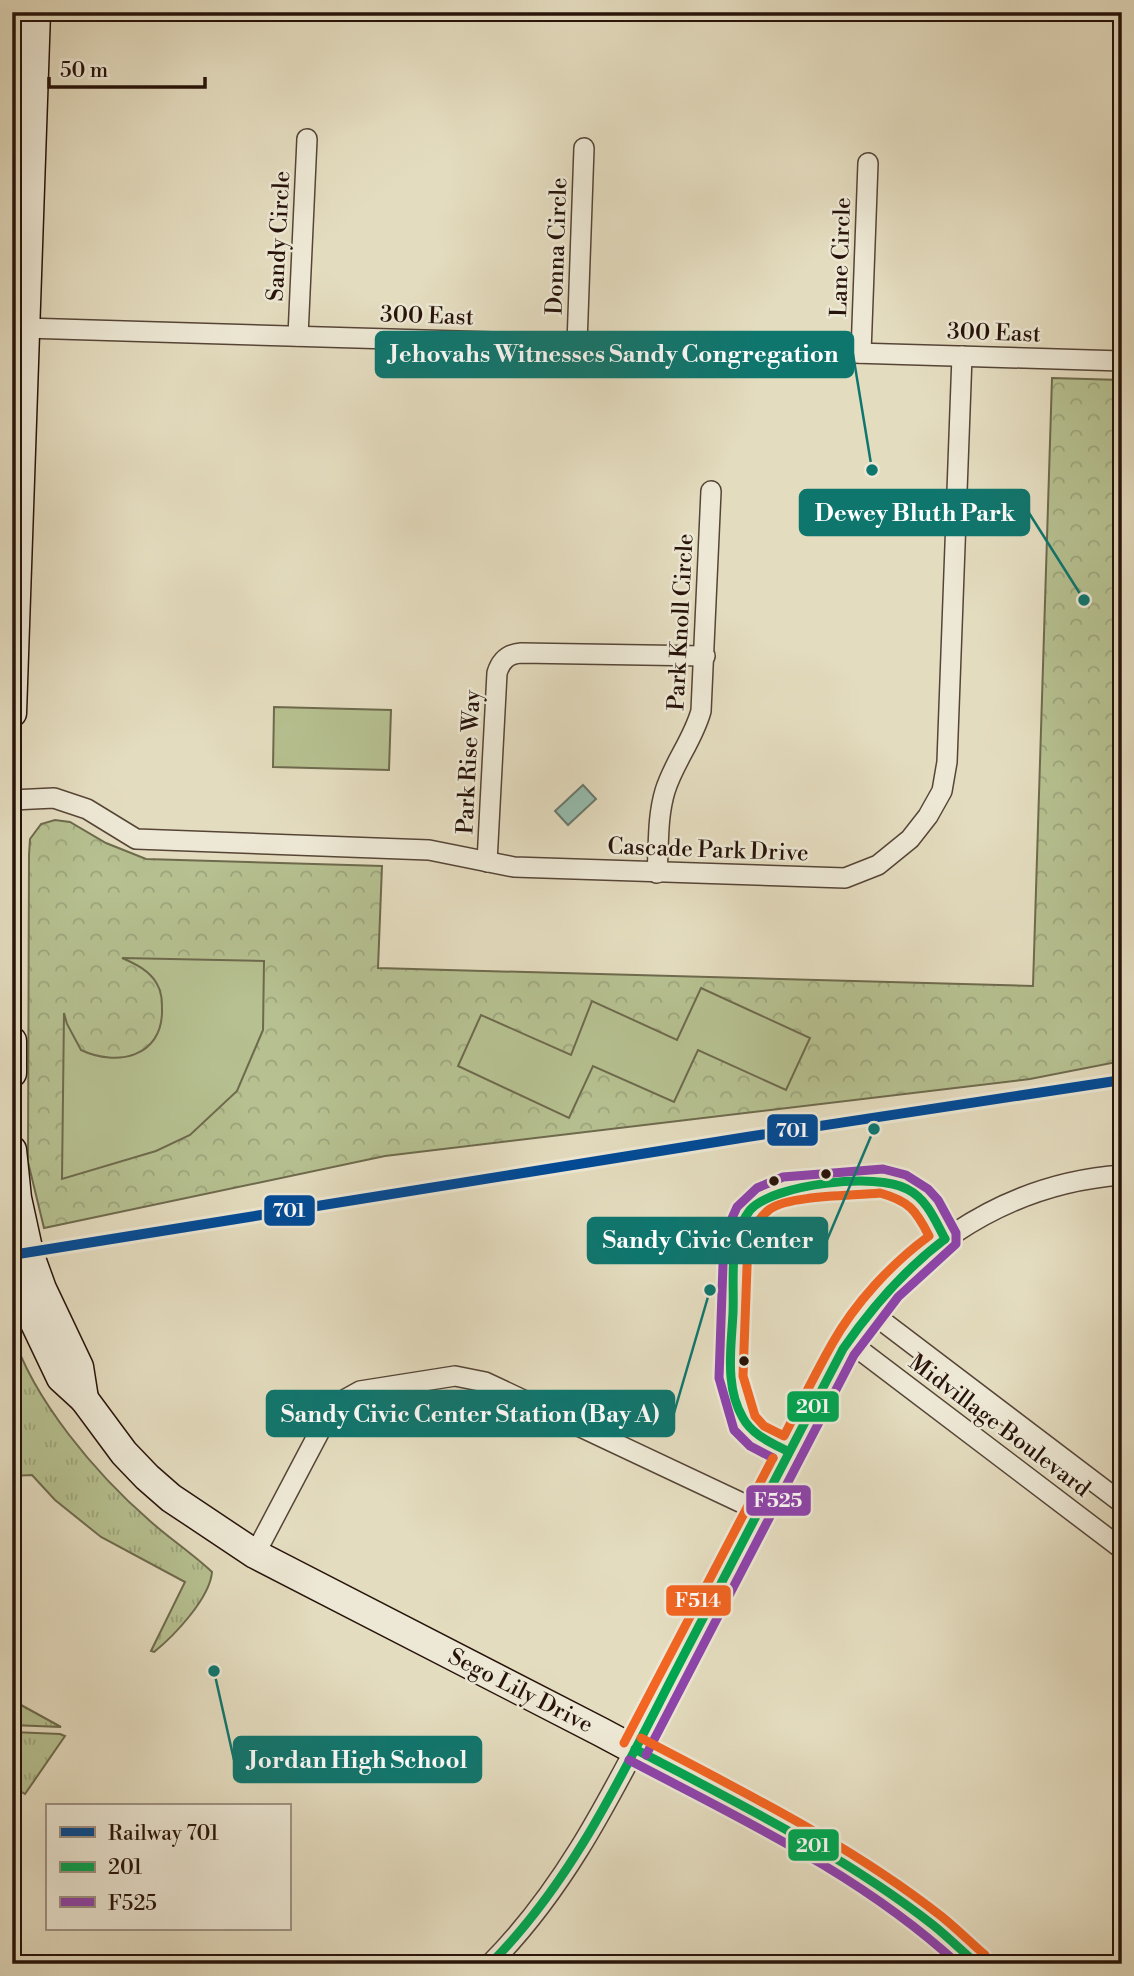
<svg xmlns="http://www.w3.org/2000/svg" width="1134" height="1976" font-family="'Libre Bodoni',serif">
  <defs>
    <pattern id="grass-tufts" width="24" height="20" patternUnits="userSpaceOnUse" patternTransform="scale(1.75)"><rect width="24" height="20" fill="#b6c090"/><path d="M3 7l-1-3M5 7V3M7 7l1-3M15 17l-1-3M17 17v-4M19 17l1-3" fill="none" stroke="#9ca47b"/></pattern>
    <pattern id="forest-crowns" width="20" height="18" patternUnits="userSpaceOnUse" patternTransform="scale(1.75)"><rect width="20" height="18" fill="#b6c090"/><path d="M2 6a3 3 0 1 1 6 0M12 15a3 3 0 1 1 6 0" fill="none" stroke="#9ca47b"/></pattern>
  </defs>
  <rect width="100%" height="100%" fill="#e4dcbf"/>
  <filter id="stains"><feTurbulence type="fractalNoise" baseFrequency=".00286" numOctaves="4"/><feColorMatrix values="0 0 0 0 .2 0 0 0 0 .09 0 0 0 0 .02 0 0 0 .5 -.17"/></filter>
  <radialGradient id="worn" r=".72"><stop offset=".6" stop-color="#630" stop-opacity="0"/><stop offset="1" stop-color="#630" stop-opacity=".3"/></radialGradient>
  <g fill="url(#grass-tufts)" stroke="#6e6a4d" stroke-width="2">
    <path d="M12,1332C33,1400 97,1475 150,1521C170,1539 193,1554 212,1572C210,1598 174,1636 154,1652L151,1651L185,1582L101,1537L55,1500L32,1475L12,1476Z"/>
    <polygon points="12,1700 61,1727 12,1725"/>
    <polygon points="12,1732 60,1734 65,1736 25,1794 12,1786"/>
  </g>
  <polygon fill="url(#forest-crowns)" stroke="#6e6a4d" stroke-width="2" points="1052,378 1122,380 1122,1061 1030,1079 385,1156 44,1228 28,1162 29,855 30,839 41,824 55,820 70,822 106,843 146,859 382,866 378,968 1033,986"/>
  <g fill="#b6c090" stroke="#6e6a4d" stroke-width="2">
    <polygon points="274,707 391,710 389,770 273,767"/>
    <path d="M122,958L264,961L263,1030L237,1091L190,1135L156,1151L62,1179L64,1013L67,1024L81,1050C117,1067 162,1057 162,1011C162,1002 162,992 157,984C150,971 136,964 122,958Z"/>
    <polygon points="701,988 810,1038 786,1090 698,1050 674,1102 593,1066 569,1118 458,1066 481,1015 571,1055 592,1001 677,1040"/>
  </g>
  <polygon fill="#96bcae" stroke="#6a786c" stroke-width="2" points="583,785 596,799 568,825 555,811"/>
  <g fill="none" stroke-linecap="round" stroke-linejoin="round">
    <g stroke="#564537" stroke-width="22">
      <g id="minor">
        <polyline points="25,328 1122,361"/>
        <polyline points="298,336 307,139"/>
        <polyline points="577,344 584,148"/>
        <polyline points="861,353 868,163"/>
        <polyline points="12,800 54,798 87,809 136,839 429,850 514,867 845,878 878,865 910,839 928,816 942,791 947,762 962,356"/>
        <path d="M487,862L497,673C501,660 508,654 521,653L705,656"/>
        <path d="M657,873C659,845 657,818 665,791C674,762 693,740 701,711L711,491"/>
        <polyline points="869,1311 1122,1503"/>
        <polyline points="848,1341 1122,1549"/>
        <polyline points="255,1554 333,1406 360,1391 455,1376 485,1382 759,1511"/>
        <path d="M490,1964C569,1885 616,1785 667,1688C723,1580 779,1471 835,1362C896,1258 998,1184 1122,1175"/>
      </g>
    </g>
    <g stroke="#27130a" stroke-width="31">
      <g id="secondary">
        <polyline points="12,713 36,12"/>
        <polyline points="12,1041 12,1073"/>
        <polyline points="12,1150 17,1198 29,1253 42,1289 79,1367 84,1399"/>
        <polyline points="12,1271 21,1294 61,1378 84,1399 124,1453 147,1477 171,1498 255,1554 601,1732 820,1849 878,1885 935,1926 977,1964"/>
      </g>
    </g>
    <use href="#minor" stroke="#ede8d5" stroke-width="19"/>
    <use href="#secondary" stroke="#ede8d5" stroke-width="28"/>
    <g stroke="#ede8d5" stroke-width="14">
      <g id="bus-1">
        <path d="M789,1452C772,1443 752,1435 743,1418C736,1406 732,1390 731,1377C729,1356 732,1334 733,1313C734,1289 731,1262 737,1239C739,1229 744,1218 750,1210C773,1184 877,1172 907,1189C927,1199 935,1220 945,1239"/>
        <path d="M635,1749C737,1803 842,1854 933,1925C948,1937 962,1951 977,1964"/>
        <path d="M490,1964C572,1882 622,1775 674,1674C730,1566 787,1457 843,1349C872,1307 904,1270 945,1239"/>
      </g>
    </g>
    <g stroke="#ede8d5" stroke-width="14">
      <g id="bus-2">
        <polyline points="646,1755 854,1355 898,1297 956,1244 956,1233 938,1200 928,1189 906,1175 883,1169 783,1177 757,1188 737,1207 724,1236 719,1378 734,1430 750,1446 773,1458"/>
        <path d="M629,1760C743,1820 863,1876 958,1964"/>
      </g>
    </g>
    <g stroke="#ede8d5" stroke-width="14">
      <g id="bus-3">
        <path d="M880,1193C909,1201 916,1210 929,1236C891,1264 855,1303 832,1344C815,1374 800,1405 784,1436L764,1426L755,1416L743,1376L748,1240C754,1228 759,1217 770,1209C791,1195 853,1196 880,1193Z"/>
        <path d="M641,1738C743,1792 849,1844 941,1916C956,1928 970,1942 985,1955"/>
        <polyline points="624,1743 773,1458"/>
      </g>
    </g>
    <use href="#bus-1" stroke="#00a651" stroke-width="9"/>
    <use href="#bus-2" stroke="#8e44ad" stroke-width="9"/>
    <use href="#bus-3" stroke="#f26522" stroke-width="9"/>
    <g stroke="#ede8d5" stroke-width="16">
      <polyline id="rail-1" points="12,1255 747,1137 1122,1080"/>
    </g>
    <use href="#rail-1" stroke="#004a97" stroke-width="10"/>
  </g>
  <g fill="#27130a" stroke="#ede8d5" stroke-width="2.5">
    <circle cx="826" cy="1174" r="6"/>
    <circle cx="774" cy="1181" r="6"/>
    <circle cx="744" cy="1361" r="6"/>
  </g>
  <g text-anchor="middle" stroke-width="5" stroke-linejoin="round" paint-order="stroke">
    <g font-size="23" fill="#27130a" stroke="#ede8d5">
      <text transform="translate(278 236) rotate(-87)" y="8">Sandy Circle</text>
      <text transform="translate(556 246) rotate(-88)" y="8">Donna Circle</text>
      <text transform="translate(840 257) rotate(-88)" y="8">Lane Circle</text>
      <text transform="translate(427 315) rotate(2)" y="8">300 East</text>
      <text transform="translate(994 332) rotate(2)" y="8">300 East</text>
      <text transform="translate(680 622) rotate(-87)" y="8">Park Knoll Circle</text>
      <text transform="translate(468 762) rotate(-87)" y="8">Park Rise Way</text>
      <text transform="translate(708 849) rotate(2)" y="8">Cascade Park Drive</text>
      <text transform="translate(1000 1425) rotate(37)" y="8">Midvillage Boulevard</text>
      <text transform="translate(521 1690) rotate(27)" y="8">Sego Lily Drive</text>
    </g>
  </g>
  <path fill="none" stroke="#0f766e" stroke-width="2.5" d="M872 470L853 354M1084 600L1029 513M874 1129L827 1240M710 1290L674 1413M214 1671L234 1760"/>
  <g fill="#0f766e" stroke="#ede8d5" stroke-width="2.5">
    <circle cx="872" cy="470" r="7"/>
    <circle cx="1084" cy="600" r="7"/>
    <circle cx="874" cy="1129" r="7"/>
    <circle cx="710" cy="1290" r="7"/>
    <circle cx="214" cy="1671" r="7"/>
  </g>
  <g fill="#0f766e" stroke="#0f766e" stroke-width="2.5">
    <rect x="376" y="332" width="477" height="45" rx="7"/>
    <rect x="800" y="490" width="229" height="45" rx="7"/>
    <rect x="588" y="1218" width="239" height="45" rx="7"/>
    <rect x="267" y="1391" width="407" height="45" rx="7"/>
    <rect x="234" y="1737" width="247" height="45" rx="7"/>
  </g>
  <g font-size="24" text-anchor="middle" font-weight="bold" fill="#fff">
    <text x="614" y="362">Jehovahs Witnesses Sandy Congregation</text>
    <text x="915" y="521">Dewey Bluth Park</text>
    <text x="708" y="1248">Sandy Civic Center</text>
    <text x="470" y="1422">Sandy Civic Center Station (Bay A)</text>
    <text x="358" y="1768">Jordan High School</text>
  </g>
  <g stroke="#ede8d5" stroke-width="2.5">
    <rect x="766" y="1113" width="53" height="34" rx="7" fill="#004a97"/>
    <rect x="263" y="1194" width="53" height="33" rx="7" fill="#004a97"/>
    <rect x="786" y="1390" width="54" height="33" rx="7" fill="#00a651"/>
    <rect x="745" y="1484" width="67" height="33" rx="7" fill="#8e44ad"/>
    <rect x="665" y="1584" width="67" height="33" rx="7" fill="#f26522"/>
    <rect x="787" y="1828" width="53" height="34" rx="7" fill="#00a651"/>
  </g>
  <g font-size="19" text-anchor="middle" font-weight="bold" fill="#fff">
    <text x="792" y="1137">701</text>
    <text x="289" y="1217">701</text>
    <text x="813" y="1413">201</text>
    <text x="778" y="1507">F525</text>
    <text x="698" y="1607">F514</text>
    <text x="813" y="1852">201</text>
  </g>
  <rect width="1134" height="1976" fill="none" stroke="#e4dcbf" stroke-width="42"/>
  <rect x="14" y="14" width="1106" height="1948" fill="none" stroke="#27130a" stroke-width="3.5"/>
  <rect x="21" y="21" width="1092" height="1934" fill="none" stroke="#27130a" stroke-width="2"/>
  <rect x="46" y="1804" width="245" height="126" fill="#ede8d5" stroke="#9e9384" stroke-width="2"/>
  <rect x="60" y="1827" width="35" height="10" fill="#004a97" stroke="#9e9384" stroke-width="2"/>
  <text x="108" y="1840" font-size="21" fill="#27130a">Railway 701</text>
  <rect x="60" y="1862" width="35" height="10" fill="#00a651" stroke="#9e9384" stroke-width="2"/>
  <text x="108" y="1874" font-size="21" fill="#27130a">201</text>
  <rect x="60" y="1897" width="35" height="10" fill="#8e44ad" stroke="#9e9384" stroke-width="2"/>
  <text x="108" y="1910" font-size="21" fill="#27130a">F525</text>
  <path d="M49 77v10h156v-10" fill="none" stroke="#27130a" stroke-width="3.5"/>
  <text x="60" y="77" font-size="21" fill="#27130a" stroke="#ede8d5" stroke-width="5" paint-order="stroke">50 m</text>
  <rect width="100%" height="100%" filter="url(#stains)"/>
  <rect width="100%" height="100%" fill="url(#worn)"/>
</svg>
